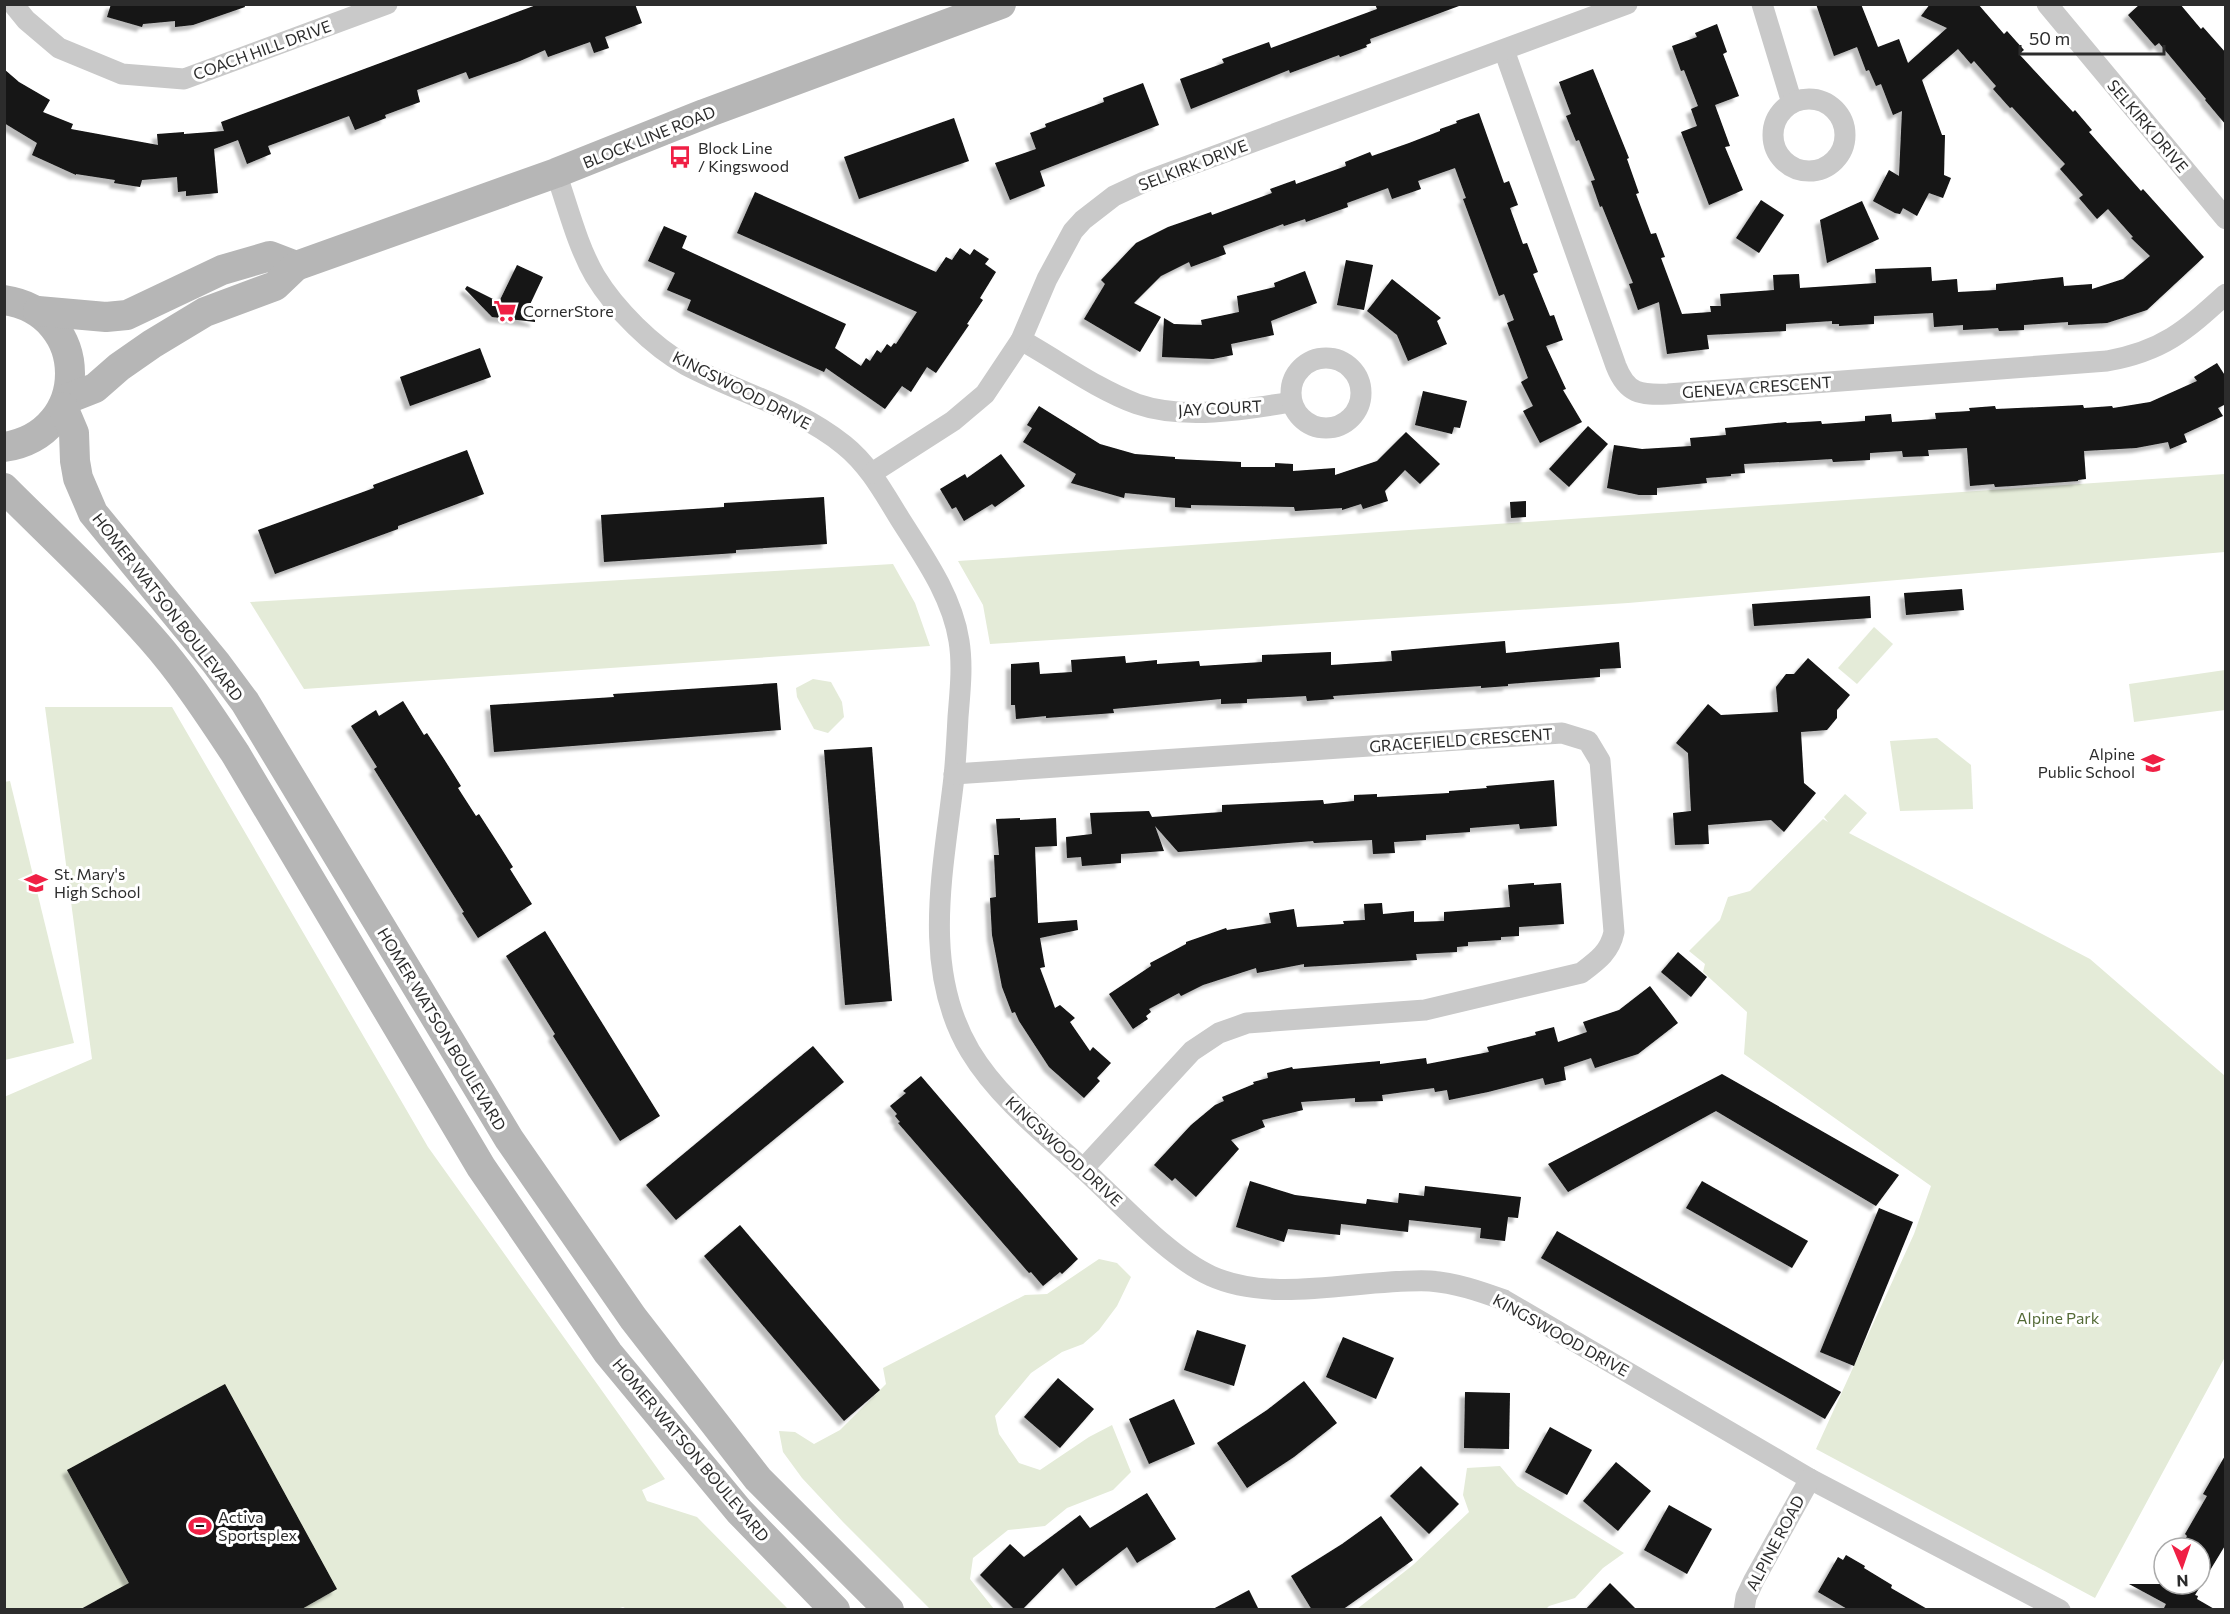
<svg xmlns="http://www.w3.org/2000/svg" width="2230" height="1614" font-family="Commissioner,sans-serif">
  <defs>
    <filter id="shadow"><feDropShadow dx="-5" dy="5" stdDeviation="1.5" flood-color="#0004"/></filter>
  </defs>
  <rect width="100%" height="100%" fill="#fff"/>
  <g fill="#e4ebd8">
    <polygon points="2225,474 2225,552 1628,603 990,644 983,605 958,561"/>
    <polygon points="893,564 915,603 930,646 304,689 250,602"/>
    <polygon points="1874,627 1893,644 1857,684 1838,668"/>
    <polygon points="2225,670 2225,710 2134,722 2129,684"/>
    <polygon points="813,679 831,682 842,702 844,717 828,733 814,729 797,697 796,688"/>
    <polygon points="45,707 172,707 428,1147 665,1479 642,1490 647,1501 697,1517 788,1609 629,1610 623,1607 613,1610 5,1609 4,1097 92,1059"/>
    <polygon points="1937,738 1971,765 1973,809 1900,811 1890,741"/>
    <polygon points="10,781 74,1043 5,1060 4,782"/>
    <polygon points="1845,794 1867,813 1849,833 2090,959 2225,1076 2225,1357 2095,1598 1816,1449 1914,1234 1931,1186 1744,1054 1747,1012 1703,972 1705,964 1689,951 1720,920 1728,897 1750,891 1823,819 1828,822 1824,817"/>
    <polygon points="1099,1259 1117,1263 1131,1277 1117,1306 1099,1330 1083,1344 1062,1352 1031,1373 995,1416 999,1434 1019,1463 1040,1470 1089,1437 1112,1425 1131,1472 1113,1490 1067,1508 1045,1526 1008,1530 973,1558 970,1579 994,1609 930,1609 843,1522 802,1478 783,1452 779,1431 795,1432 814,1444 840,1430 886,1384 883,1368 1025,1295 1047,1294"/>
    <polygon points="1500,1466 1517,1486 1624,1553 1603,1568 1575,1598 1549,1606 1546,1609 1357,1609 1413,1565 1469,1512 1463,1495 1467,1468"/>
  </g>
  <g fill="#131313" filter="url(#shadow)">
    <polygon points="111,4 244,4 245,7 193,25 175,27 175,21 143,24 142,27 107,17"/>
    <polygon points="539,4 635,4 642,23 605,37 609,48 594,53 590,42 548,57 545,50 520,61 469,79 466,72 417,90 420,102 385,115 386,118 355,130 349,116 268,146 271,154 247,164 238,140 214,149 218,193 186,196 186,191 178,192 177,177 142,180 140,187 114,183 115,180 76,174 76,175 32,155 37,143 4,123 4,69 19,82 50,100 43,112 73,124 71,129 158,145 157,134 184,132 184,134 224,131 221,122"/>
    <polygon points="1375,4 1459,6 1370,39 1371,43 1366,45 1367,47 1340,57 1339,55 1290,73 1289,70 1191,109 1180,79 1224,63 1222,59 1269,42 1271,48 1377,9"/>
    <polygon points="1816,4 1861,4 1878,47 1899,39 1908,63 1947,28 1921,16 1930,4 1978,4 2004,34 2007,31 2024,50 2019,54 2073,112 2075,110 2092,130 2089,132 2141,191 2143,189 2204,257 2147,310 2107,323 2068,325 2068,322 2024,325 2024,330 1999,331 1998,328 1963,330 1963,325 1934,327 1933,313 1874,316 1874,324 1839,326 1839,324 1832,324 1832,321 1786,324 1786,331 1707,335 1709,349 1667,354 1659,302 1638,310 1629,284 1633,283 1602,206 1600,207 1591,181 1595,180 1579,140 1576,141 1566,116 1571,114 1559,82 1593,69 1629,158 1627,159 1639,193 1636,194 1651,234 1656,233 1665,257 1661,258 1682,314 1711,312 1710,306 1721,306 1720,294 1774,290 1773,275 1799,274 1800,288 1876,283 1875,269 1931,267 1932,281 1957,279 1958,292 1996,290 1996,284 2063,277 2064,286 2092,284 2092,289 2123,279 2150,256 2131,238 2133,237 2108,209 2097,219 2079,198 2083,195 2060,169 2065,164 2012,107 2010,108 1993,89 1996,86 1974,61 1971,64 1958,49 1922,80 1942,135 1945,135 1944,175 1951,178 1943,198 1929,193 1917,216 1903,208 1900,214 1895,213 1873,201 1889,170 1899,176 1902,111 1893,115 1881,84 1876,86 1869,70 1866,71 1857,47 1834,56"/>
    <polygon points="2140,4 2180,4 2201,29 2203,27 2226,53 2226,125 2205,100 2206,99 2159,43 2155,46 2128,15"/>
    <polygon points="1717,24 1727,52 1723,54 1739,96 1715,105 1730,146 1725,147 1743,190 1709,205 1681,132 1697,126 1691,109 1698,106 1684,70 1681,71 1672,46 1697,37 1695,33"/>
    <polygon points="1143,83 1159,125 1040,171 1045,186 1010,200 995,163 1036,149 1030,133 1046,127 1045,124 1104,102 1103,98"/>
    <polygon points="1479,113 1504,183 1509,181 1518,205 1510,208 1523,244 1527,243 1538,272 1533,274 1550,316 1554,315 1563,340 1546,346 1566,389 1563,390 1582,422 1540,443 1523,411 1533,406 1521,382 1528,378 1507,323 1514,320 1504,294 1499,296 1463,199 1466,198 1455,168 1418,181 1421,189 1392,199 1388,188 1347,203 1348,207 1306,222 1305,219 1284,226 1283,224 1223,246 1226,254 1191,267 1189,262 1161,276 1134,303 1161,317 1140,352 1084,319 1105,284 1101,280 1136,243 1168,227 1211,212 1212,215 1272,193 1270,189 1295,180 1296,184 1346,166 1345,162 1370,152 1372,156 1409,143 1440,131 1440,129 1457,123 1456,121"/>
    <polygon points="954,118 969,161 859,199 844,157"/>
    <polygon points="755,192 936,272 946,257 952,260 960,248 970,255 974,249 989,259 985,264 996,272 980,298 983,300 967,324 969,325 936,373 927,367 911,392 902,386 885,409 826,368 824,372 687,310 691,300 667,290 675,273 648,261 664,226 687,236 682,248 846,324 835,348 861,366 866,358 870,361 877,350 881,353 887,344 891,347 894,343 896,344 917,312 737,233"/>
    <polygon points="1761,200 1784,215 1759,253 1736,238"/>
    <polygon points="1862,201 1879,239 1827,263 1820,220"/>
    <polygon points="1346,260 1373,265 1364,310 1337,305"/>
    <polygon points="517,265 543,277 525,315 522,314 535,320 535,322 492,317 465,289 467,286 499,302"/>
    <polygon points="1305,271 1317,303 1271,321 1274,335 1231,344 1233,355 1213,359 1162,357 1164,318 1174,324 1202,325 1201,320 1239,312 1237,296 1275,287 1274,283"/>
    <polygon points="1392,279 1441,318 1437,321 1447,344 1408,361 1397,335 1367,311"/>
    <polygon points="480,348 491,377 410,406 400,377"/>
    <polygon points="2217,363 2226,377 2226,404 2218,408 2223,416 2184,434 2187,442 2170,449 2168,442 2136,448 2084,451 2086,479 2078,480 2078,481 2012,486 1995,487 1994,484 1970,486 1967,448 1928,450 1929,456 1903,457 1902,451 1870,453 1870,460 1833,462 1832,459 1744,464 1745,473 1731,474 1731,476 1706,478 1707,483 1657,488 1657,495 1639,495 1607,488 1614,445 1642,449 1691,446 1690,438 1726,435 1725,428 1786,422 1787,423 1821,421 1822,424 1865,421 1865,416 1891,414 1892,422 1936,419 1935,413 1970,411 1969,408 1995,406 1996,409 2083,405 2084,408 2112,406 2113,408 2150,402 2197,381 2194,377"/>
    <polygon points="1423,391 1467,401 1460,428 1454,427 1452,434 1415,425"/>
    <polygon points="1039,406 1100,444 1135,454 1175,457 1175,459 1241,462 1241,467 1275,467 1275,463 1293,464 1293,471 1335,468 1335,475 1377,461 1406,432 1440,464 1420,484 1405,470 1385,491 1388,501 1363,509 1361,504 1342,510 1342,508 1295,511 1294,507 1191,505 1191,508 1175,507 1175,498 1125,493 1124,498 1071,483 1076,474 1023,442 1032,428 1027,425"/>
    <polygon points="1588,426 1608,444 1569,487 1549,469"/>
    <polygon points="467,450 484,494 398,526 398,529 275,574 258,530 374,488 373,485"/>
    <polygon points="1001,454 1025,486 995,507 992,504 964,521 956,507 952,509 940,489 965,474 967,478"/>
    <polygon points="824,497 827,544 736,550 736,553 604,562 601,515 724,507 724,503"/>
    <polygon points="1526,501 1526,517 1511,518 1510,502"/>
    <polygon points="1962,589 1964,610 1906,615 1904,593"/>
    <polygon points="1870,596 1871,618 1754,626 1752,604"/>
    <polygon points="1505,641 1506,653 1619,642 1621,668 1600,669 1600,677 1508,684 1508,686 1481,688 1481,686 1333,696 1334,699 1307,701 1306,696 1247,699 1247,703 1221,704 1221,699 1113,709 1114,713 1046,718 1046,716 1016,719 1015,705 1011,705 1011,664 1039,662 1040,674 1072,672 1071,660 1125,656 1126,663 1157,660 1157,664 1199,661 1200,666 1262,662 1262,655 1331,652 1331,665 1392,661 1391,651"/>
    <polygon points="1808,658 1850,695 1837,710 1837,718 1827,730 1801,732 1804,783 1816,793 1784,832 1771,820 1708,825 1709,844 1675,845 1673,813 1691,811 1688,753 1676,743 1708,704 1721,715 1778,712 1776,687 1786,674 1794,674"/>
    <polygon points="777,683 781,730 494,752 490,705 614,697 613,694"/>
    <polygon points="403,701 424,735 427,733 444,759 461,786 458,788 476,816 479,814 501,848 513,867 510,869 532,904 478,938 462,913 464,912 374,769 377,767 351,726 376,710 379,716"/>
    <polygon points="872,747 892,1001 845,1005 824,750"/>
    <polygon points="1554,780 1557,826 1520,829 1519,824 1470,828 1470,832 1426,835 1426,840 1394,842 1395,853 1373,854 1372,840 1314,843 1313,841 1178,852 1155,826 1164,851 1121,854 1121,863 1082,866 1081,857 1067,858 1066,837 1092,834 1090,813 1149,811 1152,817 1222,812 1222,805 1323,800 1324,804 1354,801 1354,795 1377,794 1377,797 1449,793 1449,791 1487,788 1486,786"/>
    <polygon points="1020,818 1020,820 1056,818 1057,846 1035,847 1038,923 1077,920 1078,930 1040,938 1045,967 1040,968 1055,1008 1060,1005 1075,1018 1070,1022 1090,1051 1093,1047 1111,1063 1097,1078 1100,1081 1084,1098 1049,1067 1019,1021 1015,1012 1012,1013 1002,987 992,935 990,898 996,897 994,855 999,855 996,819"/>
    <polygon points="1534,883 1534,885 1561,883 1564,924 1519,927 1519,936 1501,937 1501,940 1468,942 1468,946 1457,947 1457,952 1416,954 1417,960 1304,967 1304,964 1257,973 1256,968 1203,985 1181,996 1179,993 1149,1009 1151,1012 1146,1016 1148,1019 1133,1029 1109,994 1151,966 1150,963 1186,944 1186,942 1226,928 1227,930 1271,923 1269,913 1294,909 1297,927 1344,924 1343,921 1365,920 1364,904 1382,903 1383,914 1414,911 1414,922 1444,921 1444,912 1510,907 1508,885"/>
    <polygon points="545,931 660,1116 620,1141 553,1036 555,1034 506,956"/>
    <polygon points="1678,952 1707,977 1691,997 1661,972"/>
    <polygon points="1650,986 1678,1023 1638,1054 1595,1068 1591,1058 1564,1067 1566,1080 1545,1085 1543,1078 1488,1092 1449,1100 1447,1090 1435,1092 1434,1088 1382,1095 1383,1101 1355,1102 1355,1098 1301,1102 1303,1110 1262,1120 1265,1127 1231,1140 1239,1149 1196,1197 1175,1178 1172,1181 1154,1165 1191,1125 1215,1105 1224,1101 1222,1097 1254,1084 1253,1082 1268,1078 1267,1073 1292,1067 1293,1069 1380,1061 1380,1064 1426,1058 1427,1064 1489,1052 1487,1047 1536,1035 1535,1032 1554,1027 1558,1042 1587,1032 1583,1022 1619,1010"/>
    <polygon points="813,1046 844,1082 676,1220 646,1185"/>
    <polygon points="1722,1074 1899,1175 1876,1206 1716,1111 1568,1192 1548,1164"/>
    <polygon points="921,1076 1078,1259 1062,1274 1060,1272 1043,1286 1031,1272 1029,1273 898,1123 900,1122 895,1116 897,1114 890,1106 906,1093 903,1091"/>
    <polygon points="1250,1181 1295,1195 1366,1204 1367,1199 1398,1203 1399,1193 1424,1196 1425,1186 1521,1197 1518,1218 1508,1217 1505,1241 1480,1238 1481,1228 1409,1220 1408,1232 1341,1224 1340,1235 1288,1229 1284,1242 1236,1227"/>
    <polygon points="1702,1181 1808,1241 1792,1268 1686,1208"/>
    <polygon points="1879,1208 1913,1222 1854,1366 1820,1352"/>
    <polygon points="740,1225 880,1390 844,1421 704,1256"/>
    <polygon points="1557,1231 1841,1392 1825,1419 1541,1258"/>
    <polygon points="1197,1330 1246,1345 1234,1386 1184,1370"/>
    <polygon points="1343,1337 1394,1358 1376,1399 1326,1377"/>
    <polygon points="1058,1378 1094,1409 1060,1448 1024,1417"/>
    <polygon points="1304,1381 1337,1423 1294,1457 1247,1488 1217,1443 1267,1410"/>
    <polygon points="225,1384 337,1589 300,1610 79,1610 129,1583 67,1470"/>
    <polygon points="1465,1392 1510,1393 1509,1449 1464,1448"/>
    <polygon points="1174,1399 1195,1444 1149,1464 1129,1419"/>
    <polygon points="1550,1427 1592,1450 1567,1495 1525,1472"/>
    <polygon points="2226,1454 2226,1544 2195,1595 2198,1596 2197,1599 2216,1610 2163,1610 2166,1604 2129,1584 2200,1584 2200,1548 2181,1548 2187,1536 2185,1534 2207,1496 2203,1494"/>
    <polygon points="1616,1462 1651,1491 1618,1531 1583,1501"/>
    <polygon points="1421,1466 1459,1504 1429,1534 1390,1496"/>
    <polygon points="1147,1493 1176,1539 1137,1563 1127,1547 1076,1586 1063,1568 1022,1610 1015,1610 980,1575 1010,1544 1024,1557 1080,1515 1090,1528"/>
    <polygon points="1669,1505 1712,1529 1687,1574 1644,1550"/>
    <polygon points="1381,1516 1413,1560 1342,1610 1312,1610 1291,1576 1342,1544"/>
    <polygon points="1846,1555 1865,1566 1864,1568 1892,1585 1891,1588 1929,1610 1849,1610 1818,1592 1838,1557 1843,1560"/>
    <polygon points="1610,1583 1637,1610 1585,1610"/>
    <polygon points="1249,1590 1259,1610 1211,1610"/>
  </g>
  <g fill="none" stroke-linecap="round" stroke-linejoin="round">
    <g stroke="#c9c9c9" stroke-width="21">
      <polyline points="13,4 26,20 59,48 122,74 184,79 387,4"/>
      <polyline points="1762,4 1792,103"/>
      <polyline points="2047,4 2226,219"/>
      <path d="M1504,50L1616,366C1627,394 1640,395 1668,394L2107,361C2163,351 2185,331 2226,294"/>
      <circle cx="1809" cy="135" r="36"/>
      <path d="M556,173C568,207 577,245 595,276C615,309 653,347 686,365C739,393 797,407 844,445C869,465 884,493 900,519C924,557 952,596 959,641C963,666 960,692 958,717C957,737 956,757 954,777C944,867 920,967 970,1051C997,1096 1043,1133 1081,1167C1119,1201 1167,1256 1211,1276C1275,1305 1361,1278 1430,1281C1456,1283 1479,1291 1504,1300L1810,1479L2060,1610"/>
      <path d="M1021,340C1059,361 1096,389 1137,404C1183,420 1244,410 1291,402"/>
      <circle cx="1326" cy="393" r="35"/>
      <polyline points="872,473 953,421 985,394 1021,340 1047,279 1073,231 1083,220 1114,196 1144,182 1627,4"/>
      <path d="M954,774L1562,733L1588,741L1600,761L1614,932C1610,952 1597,961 1581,973L1425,1010L1247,1023L1219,1033L1192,1051L1083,1169"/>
      <polyline points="1744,1610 1746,1597 1754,1580 1810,1479"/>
    </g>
    <g stroke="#b6b6b6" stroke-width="30">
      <path d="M4,300C92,313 92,434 4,447"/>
      <polyline points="38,311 106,317 127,315 222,270 270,256 296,266"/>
      <polyline points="67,399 95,388 119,367 152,344 205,312 275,286 296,266 556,173 704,114 1001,4"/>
      <polyline points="63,407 74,433 75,461 78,478 93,513 216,663 245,702 509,1139 633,1318 758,1479 889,1610"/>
      <path d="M4,488C54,538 106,586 152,639C183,674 209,714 235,753L481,1167L608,1353L739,1511L835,1610"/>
    </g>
  </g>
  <defs>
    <g id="bus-bare" transform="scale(1.8)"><path d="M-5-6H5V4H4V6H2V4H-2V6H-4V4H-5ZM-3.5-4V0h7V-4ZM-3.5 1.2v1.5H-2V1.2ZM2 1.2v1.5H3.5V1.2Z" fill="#f02045" stroke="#fff" stroke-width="2.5" paint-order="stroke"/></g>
    <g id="supermarket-bare" transform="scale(1.8)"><path d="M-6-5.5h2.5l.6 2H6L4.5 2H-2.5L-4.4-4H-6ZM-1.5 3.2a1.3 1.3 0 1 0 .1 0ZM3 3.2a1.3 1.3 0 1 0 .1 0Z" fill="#f02045" stroke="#fff" stroke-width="2.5" paint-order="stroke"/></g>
    <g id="school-bare" transform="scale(1.8)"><path d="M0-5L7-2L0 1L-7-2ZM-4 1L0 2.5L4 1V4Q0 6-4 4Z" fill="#f02045" stroke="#fff" stroke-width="2.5" paint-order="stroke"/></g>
    <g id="stadium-bare" transform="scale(1.8)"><path d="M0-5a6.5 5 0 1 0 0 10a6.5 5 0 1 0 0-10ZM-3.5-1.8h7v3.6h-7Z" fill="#f02045" stroke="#fff" stroke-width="2.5" paint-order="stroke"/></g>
  </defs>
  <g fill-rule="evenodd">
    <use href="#bus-bare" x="680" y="157"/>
    <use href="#supermarket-bare" x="505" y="311"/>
    <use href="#school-bare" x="2153" y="763"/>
    <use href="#school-bare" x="36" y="883"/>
    <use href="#stadium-bare" x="200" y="1526"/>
  </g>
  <g text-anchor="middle" stroke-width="6" stroke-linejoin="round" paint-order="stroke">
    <g font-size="16" fill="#2c2c2c" stroke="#fff">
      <text transform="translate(262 50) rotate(-20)" y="6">COACH HILL DRIVE</text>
      <text transform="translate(2148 126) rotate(50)" y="6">SELKIRK DRIVE</text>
      <text transform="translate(649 137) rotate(-22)" y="6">BLOCK LINE ROAD</text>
      <text transform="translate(1193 165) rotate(-21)" y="6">SELKIRK DRIVE</text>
      <text transform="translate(1757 387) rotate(-4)" y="6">GENEVA CRESCENT</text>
      <text transform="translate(742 390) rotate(27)" y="6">KINGSWOOD DRIVE</text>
      <text transform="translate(1220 408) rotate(-3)" y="6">JAY COURT</text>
      <text transform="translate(168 607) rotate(52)" y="6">HOMER WATSON BOULEVARD</text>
      <text transform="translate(1461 740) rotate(-4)" y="6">GRACEFIELD CRESCENT</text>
      <text transform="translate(442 1029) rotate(59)" y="6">HOMER WATSON BOULEVARD</text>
      <text transform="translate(1064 1151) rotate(43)" y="6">KINGSWOOD DRIVE</text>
      <text transform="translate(1561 1335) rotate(29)" y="6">KINGSWOOD DRIVE</text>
      <text transform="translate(691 1450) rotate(50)" y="6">HOMER WATSON BOULEVARD</text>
      <text transform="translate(1775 1543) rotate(-62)" y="6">ALPINE ROAD</text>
    </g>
    <g font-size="16" fill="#2c2c2c" stroke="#fff" text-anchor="start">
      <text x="698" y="154">Block Line<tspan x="698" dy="18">/ Kingswood</tspan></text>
      <text x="523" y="317">CornerStore</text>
      <text x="2135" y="760" text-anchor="end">Alpine<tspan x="2135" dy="18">Public School</tspan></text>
      <text x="54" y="880">St. Mary's<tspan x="54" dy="18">High School</tspan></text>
      <text x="218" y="1523">Activa<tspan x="218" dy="18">Sportsplex</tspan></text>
    </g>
    <g font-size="16" fill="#546a37" stroke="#fff">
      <text x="2058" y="1324">Alpine Park</text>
    </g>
  </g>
  <rect width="2230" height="1614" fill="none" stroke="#2c2c2c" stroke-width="12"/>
  <g transform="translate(2182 1566) rotate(178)"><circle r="28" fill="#ffffff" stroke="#ababab" stroke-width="1.5"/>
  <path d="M0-4.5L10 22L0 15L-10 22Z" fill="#f02045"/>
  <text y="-9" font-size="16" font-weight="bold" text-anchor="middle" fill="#2c2c2c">N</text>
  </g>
  <path d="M2020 45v9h144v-9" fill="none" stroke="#2c2c2c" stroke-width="3"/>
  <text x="2029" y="45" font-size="18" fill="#2c2c2c" stroke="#ffffff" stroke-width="4.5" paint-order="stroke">50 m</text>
</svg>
